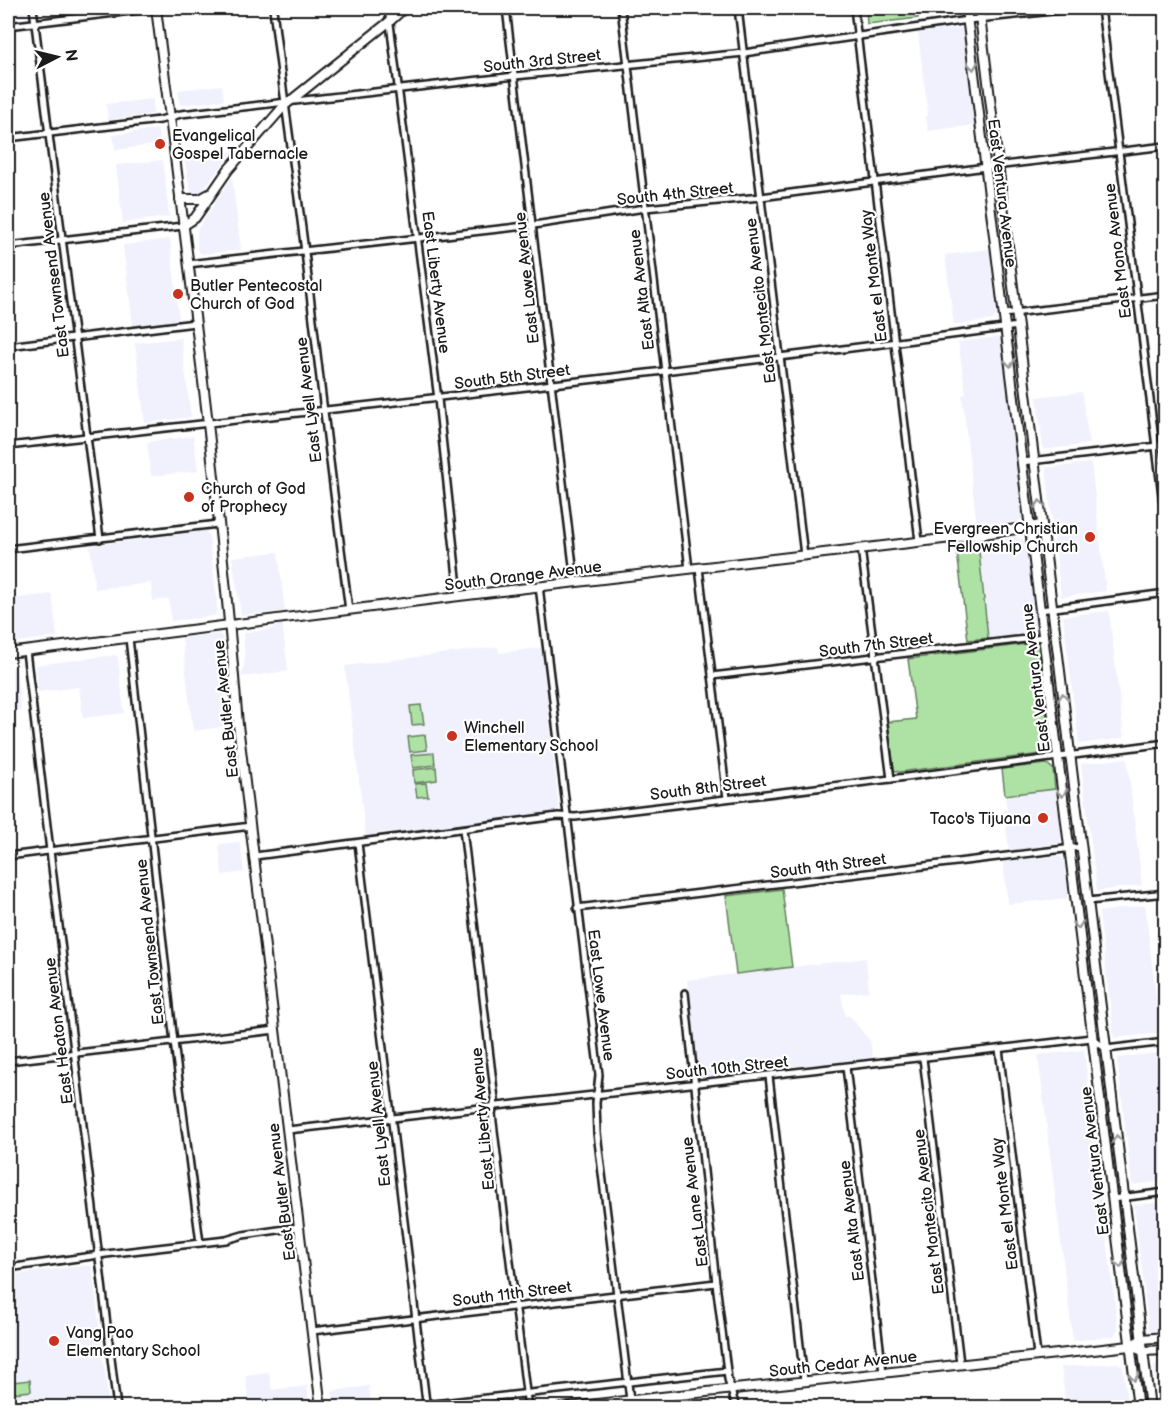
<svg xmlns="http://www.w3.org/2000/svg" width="1173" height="1415" font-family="'Balsamiq Sans',sans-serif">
  <rect width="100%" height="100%" fill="#fff"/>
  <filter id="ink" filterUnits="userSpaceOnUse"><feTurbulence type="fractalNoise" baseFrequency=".0167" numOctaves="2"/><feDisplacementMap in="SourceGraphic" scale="12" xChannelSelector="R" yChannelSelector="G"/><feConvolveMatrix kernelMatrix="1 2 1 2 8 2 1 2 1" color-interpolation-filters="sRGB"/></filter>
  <g filter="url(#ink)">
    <g fill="#f0f1fd">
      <polygon points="8,8 26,8 27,12 24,16 8,17"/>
      <polygon points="960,28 963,31 974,125 928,131 926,116 928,115 918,33"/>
      <polygon points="222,85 224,100 180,105 178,90"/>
      <polygon points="153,99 153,114 108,120 106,104"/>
      <polygon points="157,129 161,144 115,150 113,135"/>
      <polygon points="233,151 199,195 191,194 184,157"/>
      <polygon points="163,160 169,216 168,217 123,223 116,165"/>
      <polygon points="232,177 241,250 202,254 197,250 197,230"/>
      <polygon points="170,239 179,319 133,325 123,245"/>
      <polygon points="990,249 997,316 992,320 954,325 945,255"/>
      <polygon points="997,337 1001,340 1010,417 1014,428 1016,444 1014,450 1022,518 1020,521 977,527 962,395 966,394 958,342"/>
      <polygon points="181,338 191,417 145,423 135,343"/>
      <polygon points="1082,392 1089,444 1043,450 1037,397"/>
      <polygon points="193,436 198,471 151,476 147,442"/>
      <polygon points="1091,463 1106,591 1061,597 1046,468"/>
      <polygon points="205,531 209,536 216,594 217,611 214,616 171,621 169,599 153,601 151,583 95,589 90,546"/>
      <polygon points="1017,537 1022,539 1025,543 1036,629 1034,632 988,638 978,542"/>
      <polygon points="278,552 285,611 241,615 232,557"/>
      <polygon points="52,594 57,637 8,643 8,599"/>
      <polygon points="1109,611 1124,738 1079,744 1063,616"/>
      <polygon points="282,623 288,671 241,677 245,661 243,634 247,632 271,629"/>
      <polygon points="218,634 222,636 225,666 229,726 193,731 182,638"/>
      <polygon points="498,647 499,653 541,648 559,809 557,812 479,822 379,833 366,837 345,666"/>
      <polygon points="115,655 118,657 124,713 83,718 79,687 38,692 36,665"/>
      <polygon points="14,667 16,669 21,710 8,711 8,668"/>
      <polygon points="1127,758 1142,885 1097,891 1081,764"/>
      <polygon points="1055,789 1061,838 1059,844 1009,851 1004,810 1007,810 1005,795"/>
      <polygon points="240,842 244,872 222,875 219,844"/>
      <polygon points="1058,856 1062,858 1064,862 1068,898 1008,904 1003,862"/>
      <polygon points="1145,905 1160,1033 1114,1038 1099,912"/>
      <polygon points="866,958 869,991 841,994 845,1016 850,1016 870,1041 873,1057 702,1077 698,1073 687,980"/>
      <polygon points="1084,1050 1118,1329 1114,1336 1073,1341 1038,1055"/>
      <polygon points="1163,1052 1166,1075 1165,1181 1132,1185 1117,1058"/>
      <polygon points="1165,1202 1165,1332 1154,1333 1149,1329 1134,1205"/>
      <polygon points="90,1265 92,1267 109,1407 8,1407 8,1275"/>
      <polygon points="1159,1360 1165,1360 1165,1407 1159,1407 1154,1367"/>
      <polygon points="1118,1363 1123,1367 1128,1407 1066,1407 1061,1367"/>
      <polygon points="269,1372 272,1390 307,1386 309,1402 266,1407 265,1399 249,1401 245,1375"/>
      <polygon points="369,1386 371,1407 334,1407 332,1391"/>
    </g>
    <g fill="#aee2a4" stroke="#657f60" stroke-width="1.5">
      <polygon points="866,8 917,8 918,18 867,24"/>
      <polygon points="978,542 988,638 968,640 956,544"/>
      <polygon points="1034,643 1038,646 1051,750 1049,753 899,772 894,770 888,722 916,719 908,659"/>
      <polygon points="421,705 424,724 412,725 410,706"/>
      <polygon points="425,735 427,750 410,752 408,737"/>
      <polygon points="434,753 435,765 413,768 411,755"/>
      <polygon points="1047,764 1053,769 1055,789 1005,795 1002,769"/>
      <polygon points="436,767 437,780 414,783 413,770"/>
      <polygon points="426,783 428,796 417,797 415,784"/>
      <polygon points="782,889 792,967 736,974 726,896"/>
      <polygon points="30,1380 31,1391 14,1393 13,1382"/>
      <polygon points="34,1399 35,1407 12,1407 11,1402"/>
    </g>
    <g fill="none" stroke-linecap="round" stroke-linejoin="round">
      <g stroke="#1c1c1c" stroke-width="10">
        <g id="street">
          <polyline points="33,8 100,539"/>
          <path d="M273,8C282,89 295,170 305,252C319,371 333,491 349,610"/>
          <polyline points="388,8 438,399 459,596"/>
          <polyline points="506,8 575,582"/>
          <polyline points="621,8 689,569"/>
          <polyline points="738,8 804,555"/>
          <polyline points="854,8 919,541"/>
          <polyline points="1101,8 1166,527"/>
          <polyline points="8,26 156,8"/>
          <polyline points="8,138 160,120 181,114 515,76 744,53 968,20 1080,8"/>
          <polyline points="8,246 183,226"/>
          <polyline points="188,264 534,225 645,208 761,197 986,167 1166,146"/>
          <polyline points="1004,314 1166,295"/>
          <polyline points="8,346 195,323"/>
          <path d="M8,446C345,407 682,372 1018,326"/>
          <polyline points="1022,462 1166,445"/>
          <polyline points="861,548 891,779"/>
          <polyline points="8,549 218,524"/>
          <polyline points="699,568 727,798"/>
          <polyline points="539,586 599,1075 596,1103 597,1133 631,1408"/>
          <polyline points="1040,610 1166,593"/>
          <polyline points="129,638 174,1042 200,1243"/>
          <polyline points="26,651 117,1408"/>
          <polyline points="712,676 1043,637"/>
          <polyline points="463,829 495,1099 492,1114 528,1408"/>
          <polyline points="358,843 426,1402 433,1404 727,1371"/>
          <polyline points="8,856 251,826"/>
          <polyline points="255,856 558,816 575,817 891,779 1166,743"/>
          <polyline points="1088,901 1166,893"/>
          <polyline points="577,908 1081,847"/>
          <polyline points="685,993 716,1283 728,1379 736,1408"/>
          <polyline points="999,1049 1037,1355"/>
          <polyline points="923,1058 960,1363"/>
          <polyline points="8,1061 276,1030"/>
          <polyline points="846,1067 883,1372"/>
          <polyline points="769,1076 804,1380"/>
          <polyline points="288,1130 1092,1038 1106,1049 1166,1042"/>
          <polyline points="1112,1199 1166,1192"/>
          <polyline points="8,1268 106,1254 226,1240 243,1235 299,1227"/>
          <polyline points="312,1331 716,1283"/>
        </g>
      </g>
      <g stroke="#1c1c1c" stroke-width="12">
        <g id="secondary">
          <path d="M156,8C186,246 219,485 238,725L321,1408"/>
          <polyline points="966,8 1138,1408"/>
          <polyline points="979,8 1150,1408"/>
          <polyline points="180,199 200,199 209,194"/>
          <polyline points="183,226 195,218 228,170 284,106 390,21 404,8"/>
          <polyline points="8,653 459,596 977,535 1042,525"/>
          <polyline points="1130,1346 1143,1351 1166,1350"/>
          <polyline points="560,1408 1130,1346 1142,1339 1166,1337"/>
        </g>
      </g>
      <use href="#street" stroke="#fff" stroke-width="5"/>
      <use href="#secondary" stroke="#fff" stroke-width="8"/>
    </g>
    <defs><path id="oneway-chevron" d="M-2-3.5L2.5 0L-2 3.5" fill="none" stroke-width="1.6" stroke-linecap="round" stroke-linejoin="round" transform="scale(1.5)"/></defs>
    <g stroke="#999">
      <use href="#oneway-chevron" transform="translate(973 66) rotate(83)"/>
      <use href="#oneway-chevron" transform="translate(1010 363) rotate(83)"/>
      <use href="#oneway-chevron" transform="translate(1040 504) rotate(-97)"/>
      <use href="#oneway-chevron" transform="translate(1063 697) rotate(-97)"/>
      <use href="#oneway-chevron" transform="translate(1062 793) rotate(83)"/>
      <use href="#oneway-chevron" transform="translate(1078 925) rotate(83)"/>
      <use href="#oneway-chevron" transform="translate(1117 1139) rotate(-97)"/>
      <use href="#oneway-chevron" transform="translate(1120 1264) rotate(83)"/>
      <use href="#oneway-chevron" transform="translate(1134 1377) rotate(83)"/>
    </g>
  </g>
  <g fill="#c8321e" stroke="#fff" stroke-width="2">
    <circle cx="160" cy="144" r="6"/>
    <circle cx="178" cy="294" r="6"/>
    <circle cx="189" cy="497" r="6"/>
    <circle cx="1090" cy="537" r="6"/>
    <circle cx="452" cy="736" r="6"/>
    <circle cx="1043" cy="818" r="6"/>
    <circle cx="54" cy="1341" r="6"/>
  </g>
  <g text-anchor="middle" stroke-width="4.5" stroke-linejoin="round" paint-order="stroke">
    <g font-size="16" fill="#1c1c1c" stroke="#fff">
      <text transform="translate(542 60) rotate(-6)" y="6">South 3rd Street</text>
      <text transform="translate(675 193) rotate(-6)" y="6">South 4th Street</text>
      <text transform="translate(1003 193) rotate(83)" y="6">East Ventura Avenue</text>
      <text transform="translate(1117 251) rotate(-97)" y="6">East Mono Avenue</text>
      <text transform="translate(53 275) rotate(-97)" y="6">East Townsend Avenue</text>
      <text transform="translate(873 276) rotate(-97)" y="6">East el Monte Way</text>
      <text transform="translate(526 278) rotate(-96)" y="6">East Lowe Avenue</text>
      <text transform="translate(437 282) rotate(83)" y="6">East Liberty Avenue</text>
      <text transform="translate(641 290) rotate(-97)" y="6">East Alta Avenue</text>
      <text transform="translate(760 301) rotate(-97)" y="6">East Montecito Avenue</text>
      <text transform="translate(512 376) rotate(-7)" y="6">South 5th Street</text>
      <text transform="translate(308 400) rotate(-97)" y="6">East Lyell Avenue</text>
      <text transform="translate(523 575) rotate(-7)" y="6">South Orange Avenue</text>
      <text transform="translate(876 644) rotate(-7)" y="6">South 7th Street</text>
      <text transform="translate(1035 678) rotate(-97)" y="6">East Ventura Avenue</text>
      <text transform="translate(225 709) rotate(-96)" y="6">East Butler Avenue</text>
      <text transform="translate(708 787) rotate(-7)" y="6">South 8th Street</text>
      <text transform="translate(828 865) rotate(-7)" y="6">South 9th Street</text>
      <text transform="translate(149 942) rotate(-96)" y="6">East Townsend Avenue</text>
      <text transform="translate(602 995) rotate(83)" y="6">East Lowe Avenue</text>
      <text transform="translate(58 1031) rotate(-97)" y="6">East Heaton Avenue</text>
      <text transform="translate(727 1067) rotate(-6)" y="6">South 10th Street</text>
      <text transform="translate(482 1119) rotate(-95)" y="6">East Liberty Avenue</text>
      <text transform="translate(378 1124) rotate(-96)" y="6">East Lyell Avenue</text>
      <text transform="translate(1094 1161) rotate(-97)" y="6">East Ventura Avenue</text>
      <text transform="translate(281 1192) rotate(-97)" y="6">East Butler Avenue</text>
      <text transform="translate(694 1202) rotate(-97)" y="6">East Lane Avenue</text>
      <text transform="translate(1004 1204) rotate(-97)" y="6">East el Monte Way</text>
      <text transform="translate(928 1212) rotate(-97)" y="6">East Montecito Avenue</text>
      <text transform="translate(851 1221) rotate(-97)" y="6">East Alta Avenue</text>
      <text transform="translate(512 1293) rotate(-7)" y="6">South 11th Street</text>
      <text transform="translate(843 1363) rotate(-6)" y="6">South Cedar Avenue</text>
    </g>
    <g font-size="16" fill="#1c1c1c" stroke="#fff" text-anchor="start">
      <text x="172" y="141">Evangelical<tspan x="172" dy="18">Gospel Tabernacle</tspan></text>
      <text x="190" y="291">Butler Pentecostal<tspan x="190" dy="18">Church of God</tspan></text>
      <text x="201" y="494">Church of God<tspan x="201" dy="18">of Prophecy</tspan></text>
      <text x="1078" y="534" text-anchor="end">Evergreen Christian<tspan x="1078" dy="18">Fellowship Church</tspan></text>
      <text x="464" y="733">Winchell<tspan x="464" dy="18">Elementary School</tspan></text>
      <text x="1031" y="824" text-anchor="end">Taco's Tijuana</text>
      <text x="66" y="1338">Vang Pao<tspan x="66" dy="18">Elementary School</tspan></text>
    </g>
  </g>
  <rect width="1173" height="1415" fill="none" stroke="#fff" stroke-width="30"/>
  <rect x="15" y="15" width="1143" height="1385" fill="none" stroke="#1c1c1c" stroke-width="2" filter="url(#ink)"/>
  <g transform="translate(57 57) rotate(83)" stroke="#ffffff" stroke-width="4.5" paint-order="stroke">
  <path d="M0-4.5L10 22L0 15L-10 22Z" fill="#1c1c1c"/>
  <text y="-9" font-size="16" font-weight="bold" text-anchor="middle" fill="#1c1c1c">N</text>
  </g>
</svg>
